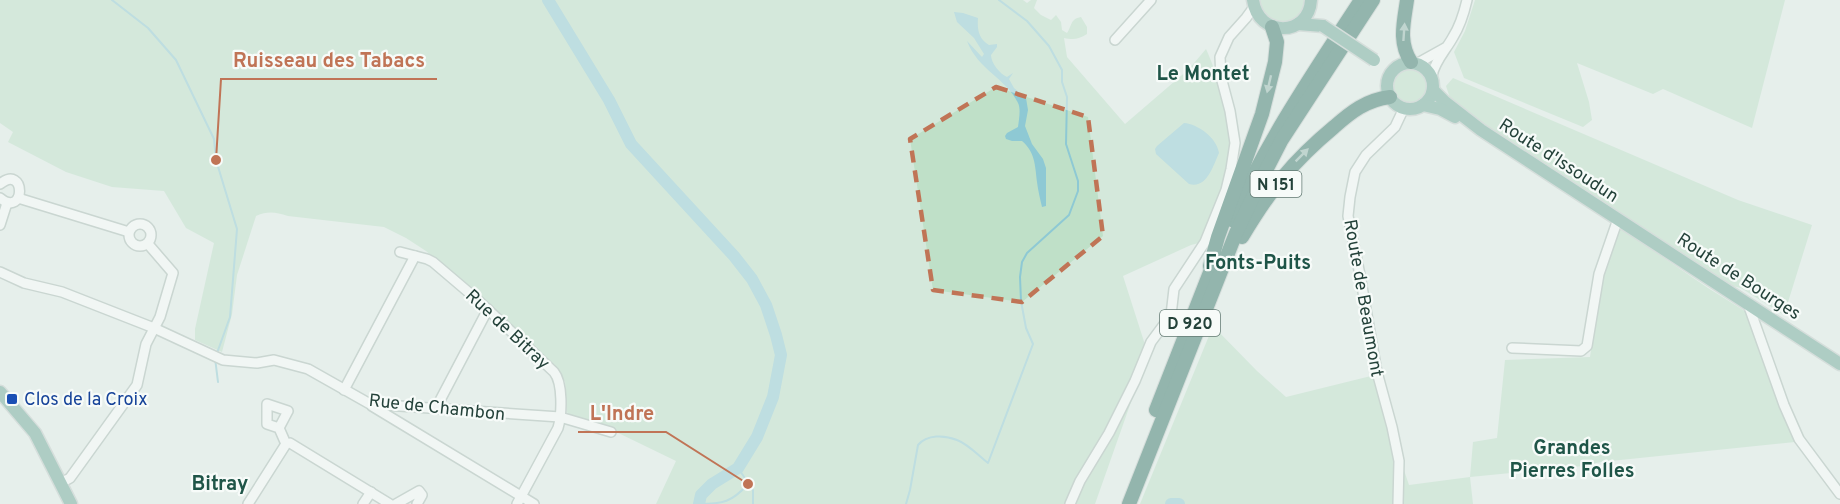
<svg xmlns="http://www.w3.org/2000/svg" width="1840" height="504" font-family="Overpass,sans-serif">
  <rect width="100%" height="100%" fill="#e6efeb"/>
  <g fill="#bfe0c8">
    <path d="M0,0H1023L1027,3L1031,0H1037L1034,8L1041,15L1051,20L1056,15L1061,22L1062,30L1067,33C1072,26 1070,19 1081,17L1087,27V34C1079,39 1074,40 1064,38L1067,57L1125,124L1189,69L1206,49C1219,77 1233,126 1229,156C1226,186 1211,217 1199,243L1191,245L1123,276L1148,354L1095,504H656L676,461L608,428L571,418L567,412L565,382L555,365L426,251L406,238L384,227L288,216C275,212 268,211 256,216L237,275L232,314L222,352L195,340V329L214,243L186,228L164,191L112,187L66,172L8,142L13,132L0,123Z"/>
    <path d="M1260,0H1304L1305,1C1299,29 1264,29 1260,0Z"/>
    <polygon points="1475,0 1785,0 1752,128 1663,89 1653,94 1577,63 1589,102 1592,120 1583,127 1464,78 1454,52 1465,31"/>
    <circle cx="1410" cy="86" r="16"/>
    <polygon points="1453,78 1738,200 1812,225 1784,315 1741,288 1732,286 1481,124 1451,101 1446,86"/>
    <polygon points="1617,226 1708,288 1748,313 1784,417 1795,442 1601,462 1583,466 1470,477 1473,504 1140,504 1213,326 1257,371 1286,397 1375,375 1389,426 1409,485 1470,477 1473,442 1497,438 1505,360 1590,357 1599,294"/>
  </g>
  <g fill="#8ec9d4">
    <path d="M954,12L963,13L978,18C977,30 979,39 989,45L997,44V47L991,55C991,63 1000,74 1007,77L1013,73L1009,79L1014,88L1026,98L1028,110L1025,126L1032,144L1043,159L1046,168V206L1042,207C1040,199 1038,190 1037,182C1035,165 1035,152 1022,141H1012L1006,139L1005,136L1007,133L1018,127C1019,119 1021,109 1018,103C1006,78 978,70 967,41L982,57L984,54L974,38L957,22Z"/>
    <path d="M1184,123C1198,124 1217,138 1219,153C1213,166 1207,189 1189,184L1156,154L1155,149L1157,146Z"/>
  </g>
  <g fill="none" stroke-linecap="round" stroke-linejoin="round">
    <g stroke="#8ec9d4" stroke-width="2">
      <polyline points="112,0 148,28 176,60 214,139 216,160 237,229 230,317 217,353"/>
      <polyline points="215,358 218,382"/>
      <polyline points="738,468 753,490 753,504"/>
      <path d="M699,504C723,504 732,502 748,484"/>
      <path d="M906,504L910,490L918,445C927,434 945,435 957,440C968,444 979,456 988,463L1033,344L1026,328L1021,301L1020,277L1022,262L1027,253L1069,215L1078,191V181L1066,144L1067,97L1062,82V70L1049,46L1027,21L999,0"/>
    </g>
    <g stroke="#8ec9d4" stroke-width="12">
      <polyline points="548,0 609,100 631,144 734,256 752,279 766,305 776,335 781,355 773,397 757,437 738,468 712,484 701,495 699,504"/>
      <polyline points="1171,504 1179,504"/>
    </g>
    <g stroke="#a8b8b2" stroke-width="12">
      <g id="minor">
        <polyline points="1115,40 1151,0"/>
        <polyline points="1418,63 1445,48"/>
        <path d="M1432,76C1434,62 1446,50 1453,37C1460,26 1464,13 1467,0"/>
        <path d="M0,184C26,163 26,219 0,198"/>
        <polyline points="18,198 129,232"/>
        <circle cx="140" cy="235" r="11"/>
        <polyline points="0,225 7,203"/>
        <path d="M400,252L427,259L433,262L480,302L554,372C563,383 562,414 558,428L517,504"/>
        <polyline points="0,272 24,283 62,292 154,328 223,360 257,363 274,360 308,369 370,404 560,417 611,432"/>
        <polyline points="1748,304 1784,405 1799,439 1840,494"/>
        <polyline points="1512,348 1581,351 1587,346 1599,274 1618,219"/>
        <polyline points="344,390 415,256"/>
        <polyline points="372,406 534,504"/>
        <polyline points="436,408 488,309"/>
        <polyline points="279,428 267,424 267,404 288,411 279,428 286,444"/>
        <polyline points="61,483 70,478 137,385 146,344 160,317 173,273 148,244"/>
        <polyline points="248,504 286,444 290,443 390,504"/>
        <polyline points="363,504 371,492"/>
        <polyline points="396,504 419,491 422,495 417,504"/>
        <polyline points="1070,504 1080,481 1109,433 1135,381 1151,342 1171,315 1174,289 1205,242 1226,190 1231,169 1235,143 1230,111 1221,77 1220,57 1229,37 1246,18 1254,7"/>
        <polyline points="1398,504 1399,461 1392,427 1377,372 1360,275 1348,216 1350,197 1355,172 1366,155 1395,127 1404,108"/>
      </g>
    </g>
    <g stroke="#c2cac8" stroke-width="15">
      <g id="major">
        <path d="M1253,0C1258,38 1309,37 1311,0"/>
        <polyline points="1298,24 1323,26"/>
        <circle cx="1410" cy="86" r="23"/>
        <polyline points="1433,90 1445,102 1481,130 1840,364"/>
        <polyline points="1423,105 1440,109 1455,117"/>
        <polyline points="0,392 35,433 71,504"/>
      </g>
    </g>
    <g stroke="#c2cac8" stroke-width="16">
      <g id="highway">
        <path d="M1407,0C1404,22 1398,42 1411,62"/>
        <path d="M1232,220C1266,142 1314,72 1361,0"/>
        <path d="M1242,237C1270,190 1292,162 1334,127C1351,112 1366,100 1390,97"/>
        <polyline points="1210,266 1218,237 1262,114 1275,62 1277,42 1272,27"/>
        <polyline points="1156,410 1216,257"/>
        <polyline points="1129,504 1236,233 1259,184 1281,141 1373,0"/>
      </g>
    </g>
    <use href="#minor" stroke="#fff" stroke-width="9"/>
    <use href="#major" stroke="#6aa596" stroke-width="12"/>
    <use href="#highway" stroke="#2f6f62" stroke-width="14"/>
    <g stroke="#c2cac8" stroke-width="15" stroke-linecap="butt">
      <polyline id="major-bridge" points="1323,26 1374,60"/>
    </g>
    <use href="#major-bridge" stroke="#6aa596" stroke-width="12"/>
  </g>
  <defs><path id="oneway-solid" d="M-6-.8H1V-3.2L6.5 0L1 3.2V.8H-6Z" transform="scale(1.5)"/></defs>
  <g fill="#93b5ae">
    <use href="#oneway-solid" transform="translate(1404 32) rotate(-86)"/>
    <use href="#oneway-solid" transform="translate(1269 84) rotate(103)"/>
    <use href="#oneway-solid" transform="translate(1302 155) rotate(-45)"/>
  </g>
  <path d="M0 0H1840V504H0ZM996,87L1088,117L1103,236L1022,302L933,290L910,139Z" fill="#e6efeb" fill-opacity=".55" fill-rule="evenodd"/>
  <path fill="none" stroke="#c07456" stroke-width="4.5" stroke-dasharray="12 8" stroke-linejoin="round" d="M996,87L1088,117L1103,236L1022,302L933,290L910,139Z"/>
  <rect fill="#1a4fb4" stroke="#f7fbf9" stroke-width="2" x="6" y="393" width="12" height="12" rx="3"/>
  <g text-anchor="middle" stroke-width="4.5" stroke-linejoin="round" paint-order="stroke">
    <g fill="#f7fbf9" stroke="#637a73" stroke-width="1.5">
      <rect x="1250.5" y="171" width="51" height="26" rx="4.5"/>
      <rect x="1160" y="310" width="60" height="26" rx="4.5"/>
    </g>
    <g font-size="16" font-weight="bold" fill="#24423a">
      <text x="1276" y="190">N 151</text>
      <text x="1190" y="329">D 920</text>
    </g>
    <g font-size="18" fill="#24423a" stroke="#f7fbf9">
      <text transform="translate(1559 160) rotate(33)" y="6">Route d'Issoudun</text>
      <text transform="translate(1739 276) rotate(33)" y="6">Route de Bourges</text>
      <text transform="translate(1364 298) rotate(80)" y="6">Route de Beaumont</text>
      <text transform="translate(508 329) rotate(43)" y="6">Rue de Bitray</text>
      <text transform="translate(437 407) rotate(6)" y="6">Rue de Chambon</text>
    </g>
    <g font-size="18" fill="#164399" stroke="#f7fbf9" text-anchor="start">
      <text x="24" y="405">Clos de la Croix</text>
    </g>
    <g font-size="20" font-weight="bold" fill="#1f5548" stroke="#f7fbf9">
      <text x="1203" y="80">Le Montet</text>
      <text x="1258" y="269">Fonts-Puits</text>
      <text x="1572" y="454">Grandes<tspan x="1572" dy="23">Pierres Folles</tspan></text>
      <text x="220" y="490">Bitray</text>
    </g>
  </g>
  <path fill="none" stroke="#c07456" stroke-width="2" d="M216 160L221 79H437M748 484L666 432H578"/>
  <g fill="#c07456" stroke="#f7fbf9" stroke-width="2">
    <circle cx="216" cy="160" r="6"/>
    <circle cx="748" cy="484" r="6"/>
  </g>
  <g font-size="20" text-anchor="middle" font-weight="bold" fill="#c07456" stroke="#f7fbf9" stroke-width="4.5" stroke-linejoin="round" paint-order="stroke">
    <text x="329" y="67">Ruisseau des Tabacs</text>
    <text x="622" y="420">L'Indre</text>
  </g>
</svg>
